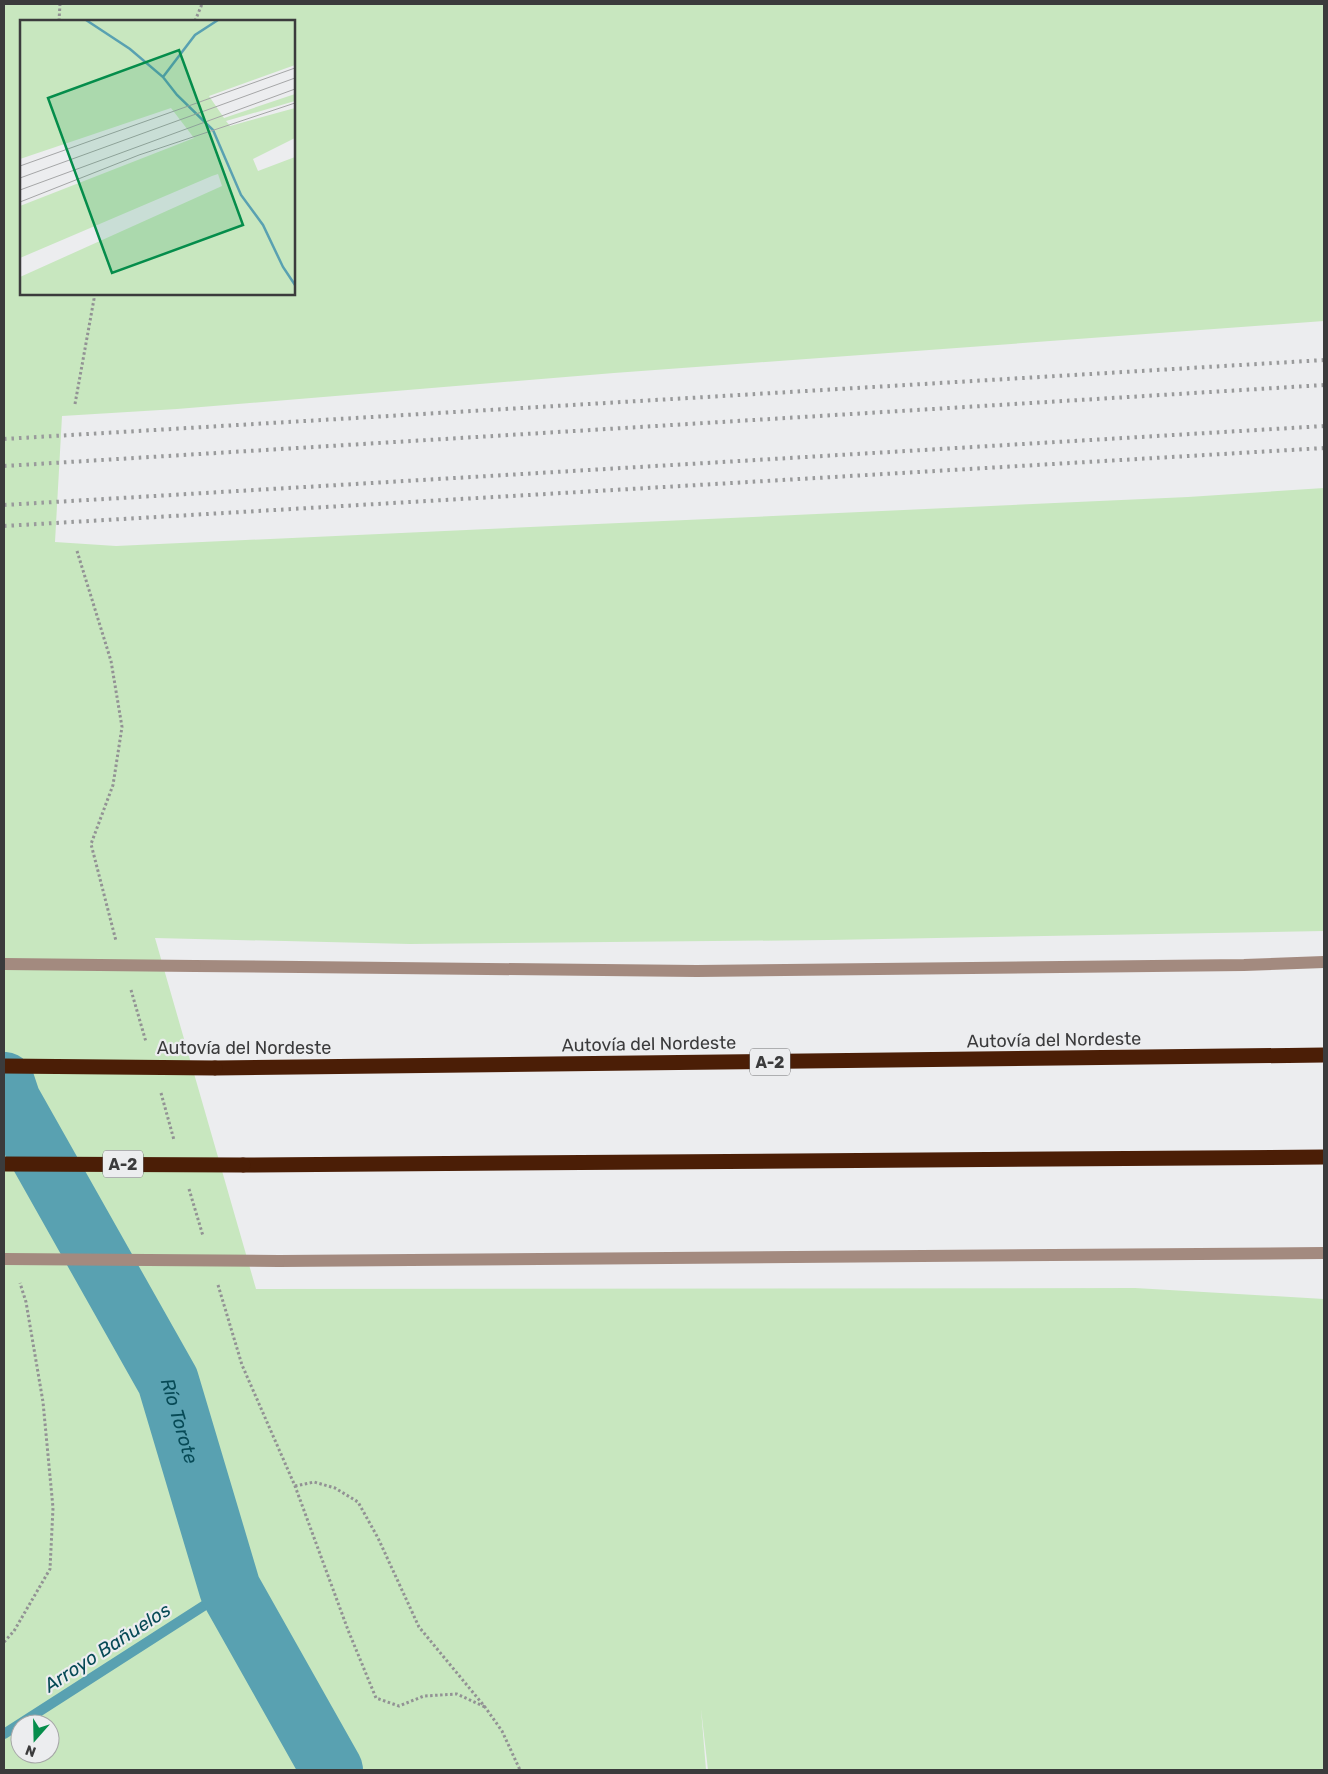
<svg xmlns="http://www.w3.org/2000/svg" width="1328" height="1774" font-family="Rubik,sans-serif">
  <rect width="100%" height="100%" fill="#ecedef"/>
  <path fill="#c8e7bf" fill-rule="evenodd" d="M4,4H1324V321L614,373L177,409L62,416L55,542L116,546L1188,497L1324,488V931L828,940L410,944L155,938L256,1289L1135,1288L1324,1299V1770H708L701,1709L706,1770H4ZM21,21H294V294H21ZM20,1724H50V1754H20Z"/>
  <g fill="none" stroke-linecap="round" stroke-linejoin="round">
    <polyline stroke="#59a1b1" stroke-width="10" points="4,1734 230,1589"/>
    <path stroke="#59a1b1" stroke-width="62" id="s1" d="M4,1083L10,1101L168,1381L230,1589L332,1770"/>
    <g stroke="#929294" stroke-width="3" stroke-dasharray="2.5 2.5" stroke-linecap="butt">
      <polyline points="59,21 60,4"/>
      <polyline points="195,21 202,4"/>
      <polyline points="75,404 94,299 93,294"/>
      <polyline points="77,551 111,661 122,727 113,785 91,844 116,941"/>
      <polyline points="131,990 146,1042"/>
      <polyline points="161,1093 174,1140"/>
      <polyline points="189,1189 203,1236"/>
      <polyline points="218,1285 242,1365 295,1486 348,1630 376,1698 399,1706 424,1696 457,1694 485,1707"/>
      <polyline points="295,1486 314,1482 335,1488 358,1502 378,1538 419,1627 485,1707 502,1731 520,1770"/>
      <polyline points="4,1642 14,1631 50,1569 53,1508 43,1402 26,1302 20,1283"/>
    </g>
    <g stroke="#a38a7f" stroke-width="12">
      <polyline points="195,966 697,971 1244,965 1324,962"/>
      <polyline points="279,1261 1324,1253"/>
    </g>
    <g stroke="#4b1e06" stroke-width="15">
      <polyline points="215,1068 1324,1055"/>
      <polyline points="243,1165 1324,1157"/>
    </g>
    <g stroke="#999a9b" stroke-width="4" stroke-dasharray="2.5 5" stroke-linecap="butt">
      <polyline points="4,439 1324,360"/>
      <polyline points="4,466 1324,385"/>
      <polyline points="4,505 1324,426"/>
      <polyline points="4,526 1324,448"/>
    </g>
    <g stroke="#a38a7f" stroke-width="12">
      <polyline points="4,964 195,966"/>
      <polyline points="4,1259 279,1261"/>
    </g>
    <g stroke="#4b1e06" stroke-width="15">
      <polyline points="4,1066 215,1068"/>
      <polyline points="4,1164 243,1165"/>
    </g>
  </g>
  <g text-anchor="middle" stroke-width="4.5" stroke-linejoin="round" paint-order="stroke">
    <g fill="#ecedef" stroke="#707072" stroke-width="1">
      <rect x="750" y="1048.5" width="40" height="27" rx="4"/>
      <rect x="103" y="1150.5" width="40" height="27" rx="4"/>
    </g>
    <g font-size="16" font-weight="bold" fill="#3b3b3c">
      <text x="770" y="1068">A-2</text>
      <text x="123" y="1170">A-2</text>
    </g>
    <g font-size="18" fill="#3b3b3c" stroke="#ecedef">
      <text transform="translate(1054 1040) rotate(-1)" y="6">Autovía del Nordeste</text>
      <text transform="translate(649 1044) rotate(-1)" y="6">Autovía del Nordeste</text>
      <text x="244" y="1054">Autovía del Nordeste</text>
    </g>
    <g font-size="19" font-style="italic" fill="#074a56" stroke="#ecedef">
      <text dy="7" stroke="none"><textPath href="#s1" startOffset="382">Río Torote</textPath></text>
      <text transform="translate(107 1647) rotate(-33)" y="7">Arroyo Bañuelos</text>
    </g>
  </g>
  <g transform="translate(20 20)">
    <rect width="275" height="275" fill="#ecedef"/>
    <path d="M0,0H275V45L189,76L204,98L275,74V81L206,101L210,106L275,88V118L233,139L238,151L275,137V275H0V257L202,166L198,154L192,156L0,238V186L174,118L151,88L0,139Z" fill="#c8e7bf"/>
    <path fill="none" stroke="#59a1b1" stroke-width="2.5" d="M66,0L110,29L143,57L157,75L193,110L221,175L243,205L263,247L275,265M143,57L175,15L198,0"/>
    <path fill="none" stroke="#a5a6a7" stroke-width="1" d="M0,146L275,48M0,158L275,58M0,170L275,69M0,182L119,135L275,83"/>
    <path fill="#058d4b" fill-opacity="0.15" stroke="#058d4b" stroke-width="2.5" d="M159,30L223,205L92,253L28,78Z"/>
    <rect width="275" height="275" fill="none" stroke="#3b3b3c" stroke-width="2.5"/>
  </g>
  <rect width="1328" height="1774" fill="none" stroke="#3b3b3c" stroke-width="10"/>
  <g transform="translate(35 1739) rotate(200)"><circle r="24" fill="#ecedef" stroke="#a5a6a7"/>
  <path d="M0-4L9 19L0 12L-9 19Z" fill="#058d4b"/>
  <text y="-8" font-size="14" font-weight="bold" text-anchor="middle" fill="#3b3b3c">N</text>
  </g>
</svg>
